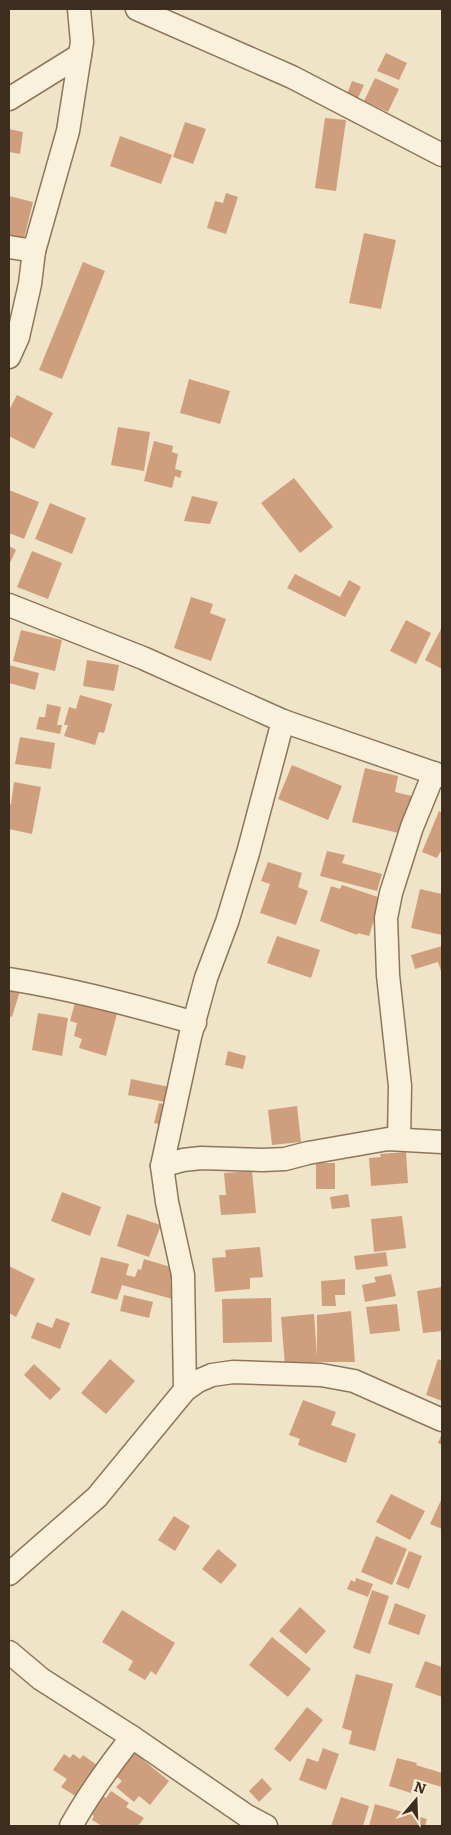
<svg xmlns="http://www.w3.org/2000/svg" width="451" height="1835" font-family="Literata,serif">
  <rect width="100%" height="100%" fill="#f0e4c8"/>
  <g fill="#cf9f7d">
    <polygon points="386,53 407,63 399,80 377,71"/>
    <polygon points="375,78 399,89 388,112 364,101"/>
    <polygon points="352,81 364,85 358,98 347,94"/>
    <polygon points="325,118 346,120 336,191 315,188"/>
    <polygon points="185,122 206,129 193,164 173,157"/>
    <polygon points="9,129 23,132 20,154 9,152"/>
    <polygon points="120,136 172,155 161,184 110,166"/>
    <polygon points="226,193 238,197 226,234 207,228 215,201 223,203"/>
    <polygon points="9,196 33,202 24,239 9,235"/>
    <polygon points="364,233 396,240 381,309 349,303"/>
    <polygon points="83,262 105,271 62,379 39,370"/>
    <polygon points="189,379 230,391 220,424 180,413"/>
    <polygon points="17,395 53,413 34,449 9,436 9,410"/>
    <polygon points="118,427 150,432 144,471 111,465"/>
    <polygon points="154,441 173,446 172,452 178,454 175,469 182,471 180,478 175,476 172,488 144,481"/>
    <polygon points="294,478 333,527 300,553 261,503"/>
    <polygon points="9,490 39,502 24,539 9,533"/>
    <polygon points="192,496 218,502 210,524 184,521"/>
    <polygon points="50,503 86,518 72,554 35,539"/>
    <polygon points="9,546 16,550 9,565"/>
    <polygon points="32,551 62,563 48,599 17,587"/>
    <polygon points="295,574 340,597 349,580 361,587 345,617 287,588"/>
    <polygon points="191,597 213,604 210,613 226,619 211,661 174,648"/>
    <polygon points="406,620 431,633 416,664 390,651"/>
    <polygon points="442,627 442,669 425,660"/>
    <polygon points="21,630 62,640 55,671 13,661"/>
    <polygon points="87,660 119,665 114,691 83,686"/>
    <polygon points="9,665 39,673 35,690 9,683"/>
    <polygon points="80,695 112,704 104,733 99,732 95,745 64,736 68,725 64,725 69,707 76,709"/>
    <polygon points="47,704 61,707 57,725 62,725 60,734 36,729 39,717 45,717"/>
    <polygon points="20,737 55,743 51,769 15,764"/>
    <polygon points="292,765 342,786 328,820 278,799"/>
    <polygon points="365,768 398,776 395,792 416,797 407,835 352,822"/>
    <polygon points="14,782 41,787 32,834 9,829 9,804 11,804"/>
    <polygon points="439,811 442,813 442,849 437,858 422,852"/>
    <polygon points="327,851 345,855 342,863 382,874 377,891 320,876"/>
    <polygon points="268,862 302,873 298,887 308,891 296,925 260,913 270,884 261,881"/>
    <polygon points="342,885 381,898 369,936 358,933 357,935 320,921 331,886 340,889"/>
    <polygon points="420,889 442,894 442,935 411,928"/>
    <polygon points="277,936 320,950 311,978 267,963"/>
    <polygon points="442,946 442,974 438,962 415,969 411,955"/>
    <polygon points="9,988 20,991 12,1017 9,1016"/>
    <polygon points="75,1003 115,1007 114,1013 117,1014 106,1056 79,1048 82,1039 74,1036 77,1023 70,1021"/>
    <polygon points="38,1013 68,1018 62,1056 32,1050"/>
    <polygon points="228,1051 246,1056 243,1069 225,1065"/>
    <polygon points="131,1079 174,1088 171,1103 128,1095"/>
    <polygon points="159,1103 173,1107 167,1126 154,1123"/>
    <polygon points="297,1106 301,1142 272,1145 268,1110"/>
    <polygon points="406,1152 408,1183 371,1186 369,1158 381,1157 380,1154"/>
    <rect x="316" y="1163" width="19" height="26"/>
    <polygon points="252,1171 256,1213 221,1215 219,1195 226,1195 224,1173"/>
    <polygon points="62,1192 101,1207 90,1236 51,1221"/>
    <polygon points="348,1194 350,1207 332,1209 330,1197"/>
    <polygon points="127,1214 161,1225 149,1257 117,1246"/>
    <polygon points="402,1216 406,1248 374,1252 371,1219"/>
    <polygon points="260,1247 263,1277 250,1278 250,1289 215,1292 212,1258 226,1257 225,1250"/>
    <polygon points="386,1252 388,1266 356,1270 354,1256"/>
    <polygon points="101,1257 129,1264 126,1275 135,1277 138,1269 141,1270 144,1259 174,1268 170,1282 176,1284 172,1299 122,1285 117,1300 91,1293"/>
    <polygon points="9,1266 35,1279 16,1317 9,1313"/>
    <polygon points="391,1274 396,1296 365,1302 362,1285 376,1282 374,1277"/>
    <polygon points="345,1279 345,1295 335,1295 336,1306 322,1306 321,1281"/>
    <polygon points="442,1287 442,1331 423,1333 417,1291"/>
    <polygon points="124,1295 153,1302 149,1318 120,1311"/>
    <polygon points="271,1298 272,1342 223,1343 222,1299"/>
    <polygon points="397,1304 400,1331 370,1334 366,1307"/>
    <polygon points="351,1311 355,1362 317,1362 285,1366 281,1317 314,1314 317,1356 317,1315"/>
    <polygon points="56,1318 70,1323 60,1349 31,1338 37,1322 52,1328"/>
    <polygon points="110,1359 135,1381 106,1414 81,1393"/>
    <polygon points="438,1359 442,1361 442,1401 426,1395"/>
    <polygon points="34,1364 61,1389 50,1400 24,1375"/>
    <polygon points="303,1400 336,1412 331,1425 356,1434 346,1463 298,1445 300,1439 289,1435"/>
    <polygon points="442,1433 442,1445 438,1443"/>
    <polygon points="391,1494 425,1511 410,1540 376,1522"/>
    <polygon points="442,1498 442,1529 430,1524"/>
    <polygon points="174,1516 190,1526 175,1551 158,1540"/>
    <polygon points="376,1536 407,1549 392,1585 361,1572"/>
    <polygon points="218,1549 237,1565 221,1584 202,1569"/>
    <polygon points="409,1551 422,1556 409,1589 396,1584"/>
    <polygon points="356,1578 373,1584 368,1597 347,1589 351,1580 355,1582"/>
    <polygon points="372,1590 389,1596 370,1654 353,1648"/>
    <polygon points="395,1603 426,1615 419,1635 388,1624"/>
    <polygon points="300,1607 326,1631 306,1654 279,1631"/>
    <polygon points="122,1610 175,1643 156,1675 151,1671 145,1680 128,1670 133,1661 102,1642"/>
    <polygon points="272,1637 311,1669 288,1697 249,1665"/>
    <polygon points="425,1661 442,1667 442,1697 415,1687"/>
    <polygon points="356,1674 393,1684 375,1751 349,1744 352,1731 342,1728"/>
    <polygon points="307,1707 323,1720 290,1762 274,1749"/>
    <polygon points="323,1748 339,1754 326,1790 299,1780 307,1758 318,1762"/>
    <polygon points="132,1751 169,1781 150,1805 139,1796 134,1802 116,1787 122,1781 113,1774"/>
    <polygon points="64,1754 70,1758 73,1754 80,1759 83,1755 98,1766 77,1797 61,1787 67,1779 53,1770"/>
    <polygon points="397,1758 417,1763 416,1765 442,1773 442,1787 414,1779 411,1793 389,1786"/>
    <polygon points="262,1778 272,1789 259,1802 249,1791"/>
    <polygon points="111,1791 129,1803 126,1807 144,1818 138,1826 102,1826 92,1820 94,1816 91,1814 103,1796 106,1798"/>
    <polygon points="341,1797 369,1806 363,1826 331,1826"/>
    <polygon points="375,1804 427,1819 425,1826 369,1826"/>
  </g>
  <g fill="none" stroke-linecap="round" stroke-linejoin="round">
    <g stroke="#8d765c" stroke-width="25">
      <g id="street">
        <polyline points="137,9 292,77 442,155"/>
        <polyline points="9,99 80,55"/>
        <polyline points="9,247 34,251"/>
        <polyline points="9,357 18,337 30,284 34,251 68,131 82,42 79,9"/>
        <polyline points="9,605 143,658 283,721 442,776"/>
        <path d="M9,979C72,989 133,1005 195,1023"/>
        <polyline points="399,1139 400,1086 388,975 386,918 391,893 412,827 434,773"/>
        <polyline points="162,1166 183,1160 201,1158 263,1160 285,1159 308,1153 388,1139 442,1142"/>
        <polyline points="185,1390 183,1275 167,1202 162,1166 190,1037 206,978 227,922 248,853 283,721"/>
        <polyline points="9,1574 97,1497 185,1390 198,1381 212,1375 233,1372 321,1375 354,1381 442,1420"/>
        <polyline points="9,1652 41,1679 132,1737 247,1816 266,1826"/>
        <path d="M71,1826C89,1794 109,1766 132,1737"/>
      </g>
    </g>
    <use href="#street" stroke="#faf1dc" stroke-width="22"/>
  </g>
  <rect width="451" height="1835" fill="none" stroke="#3d2e20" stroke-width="20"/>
  <g transform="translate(416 1800) rotate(19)" stroke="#f7eed8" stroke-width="4" paint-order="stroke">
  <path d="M0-4L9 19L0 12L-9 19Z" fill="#3d2e20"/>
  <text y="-8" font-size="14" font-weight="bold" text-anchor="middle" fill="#3d2e20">N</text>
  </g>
</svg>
